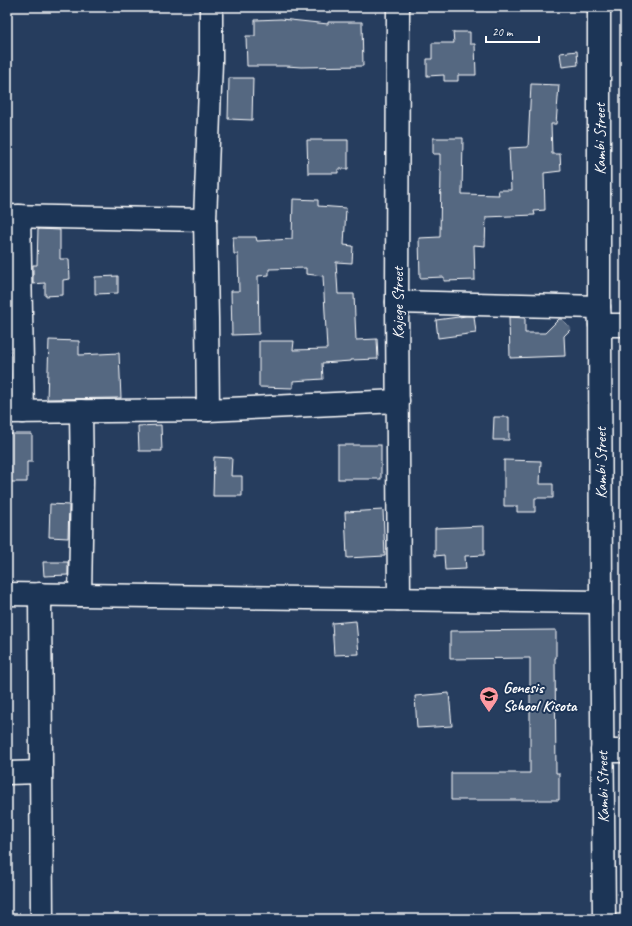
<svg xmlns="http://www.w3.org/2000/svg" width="632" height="926" font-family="Caveat,sans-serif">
  <rect width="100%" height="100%" fill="#263d5e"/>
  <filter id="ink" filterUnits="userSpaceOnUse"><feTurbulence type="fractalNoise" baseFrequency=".025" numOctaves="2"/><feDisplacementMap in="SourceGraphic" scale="8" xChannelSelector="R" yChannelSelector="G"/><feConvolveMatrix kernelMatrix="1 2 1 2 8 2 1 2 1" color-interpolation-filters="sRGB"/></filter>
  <g filter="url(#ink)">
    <g fill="#556781" stroke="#fff">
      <polygon points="281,19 328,24 328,22 362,22 363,66 301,67 286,66 247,66 246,36 255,36 255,20"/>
      <polygon points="453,32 470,32 470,44 475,44 476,75 458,75 458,81 444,81 444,75 427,76 427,59 432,59 432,43 454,43"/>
      <polygon points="577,51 578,65 562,67 560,53"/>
      <polygon points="229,78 253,78 252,120 228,119"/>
      <polygon points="531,84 559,85 556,124 551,124 552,154 560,154 561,171 544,173 545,210 534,211 535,215 486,217 485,246 474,245 475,280 444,281 444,277 420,278 419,238 440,237 441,171 440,171 440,154 433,154 433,138 463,138 462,194 499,195 498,190 511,190 509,148 528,147"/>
      <polygon points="307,140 348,140 348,169 338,169 338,173 308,173"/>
      <polygon points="293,199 318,200 318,206 346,208 344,245 353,246 352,263 336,262 338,294 354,294 356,340 377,339 378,359 351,360 351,361 322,363 323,379 293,381 293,388 259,387 259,341 294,341 293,350 327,349 323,276 306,274 306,268 269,269 269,275 258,276 259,334 232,335 231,291 239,291 238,254 234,254 233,237 256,237 257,241 292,239"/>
      <polygon points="38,229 60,230 60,259 69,259 70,279 63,280 63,295 45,296 45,283 33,284 33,265 37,265"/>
      <polygon points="118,276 118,293 95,294 95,277"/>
      <polygon points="466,316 474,316 476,333 438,338 436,320"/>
      <polygon points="509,317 525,318 525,333 545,333 559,319 562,319 571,329 564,336 565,356 510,358"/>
      <polygon points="49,340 79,341 79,355 119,353 121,398 47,399"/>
      <polygon points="494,417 509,417 509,440 493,440"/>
      <polygon points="161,425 162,451 139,451 138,426"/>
      <polygon points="7,434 32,434 32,462 27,462 27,482 7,482"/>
      <rect x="338" y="445" width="43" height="34"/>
      <polygon points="214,457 232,458 231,476 242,476 242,496 213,496"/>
      <polygon points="504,460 541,461 540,484 553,484 553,498 535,498 535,512 517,512 517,506 504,506"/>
      <polygon points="50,504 69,505 68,538 49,537"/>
      <polygon points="383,510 385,556 347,558 345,512"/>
      <polygon points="484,526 484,555 465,556 466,569 445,570 444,555 435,556 435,528"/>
      <polygon points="43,562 68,562 68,575 44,576"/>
      <polygon points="356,621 359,654 334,655 332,623"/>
      <polygon points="556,630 556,658 555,658 556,773 559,773 559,800 451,800 451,773 530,773 530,658 450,659 450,631"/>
      <polygon points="449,693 452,726 417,728 415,696"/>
    </g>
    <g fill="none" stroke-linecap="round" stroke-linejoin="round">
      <g stroke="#fff" stroke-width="25">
        <g id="minor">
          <polyline points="398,7 397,302 399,599"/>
          <polyline points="599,7 599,307 600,325 601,602 604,919"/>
          <polyline points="7,216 205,220"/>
          <polyline points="19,216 23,412"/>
          <polyline points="397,302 599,307"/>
          <polyline points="600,325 625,325"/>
          <polyline points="208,410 207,318 205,220 211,62 211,7"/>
          <polyline points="7,412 208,410 398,401"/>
          <polyline points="7,594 601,602"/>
          <polyline points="40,594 42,919"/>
          <polyline points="80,595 82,482 81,411"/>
          <polyline points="602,751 625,751"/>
          <polyline points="7,773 41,772"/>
        </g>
      </g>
      <use href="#minor" stroke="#1d3557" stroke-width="22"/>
    </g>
  </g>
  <defs>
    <g id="school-pin" transform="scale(1)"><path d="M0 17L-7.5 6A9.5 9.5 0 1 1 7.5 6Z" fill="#ff9aa2" stroke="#1d3557"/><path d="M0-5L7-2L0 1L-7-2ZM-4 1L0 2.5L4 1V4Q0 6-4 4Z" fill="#111"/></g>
  </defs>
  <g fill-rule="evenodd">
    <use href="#school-pin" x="489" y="696"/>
  </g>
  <g text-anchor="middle" stroke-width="4" stroke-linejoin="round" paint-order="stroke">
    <g font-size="16" fill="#fff" stroke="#1d3557">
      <text transform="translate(599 139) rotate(-90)" y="6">Kambi Street</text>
      <text transform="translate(397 303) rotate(-90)" y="6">Kajege Street</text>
      <text transform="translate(600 463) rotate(-90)" y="6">Kambi Street</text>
      <text transform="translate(602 787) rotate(-91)" y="6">Kambi Street</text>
    </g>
    <g font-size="16" font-weight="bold" fill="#fff" stroke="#1d3557" text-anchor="start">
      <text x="503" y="693">Genesis<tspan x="503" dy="18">School Kisota</tspan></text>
    </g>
  </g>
  <rect width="632" height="926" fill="none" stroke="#1d3557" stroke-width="24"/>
  <rect x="12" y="12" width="608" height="902" fill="none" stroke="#fff" stroke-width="1.5" filter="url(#ink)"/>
  <path d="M486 36v6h53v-6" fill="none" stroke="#ffffff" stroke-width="2"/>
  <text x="492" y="36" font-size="12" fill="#ffffff" stroke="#1d3557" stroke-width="3" paint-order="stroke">20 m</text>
</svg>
